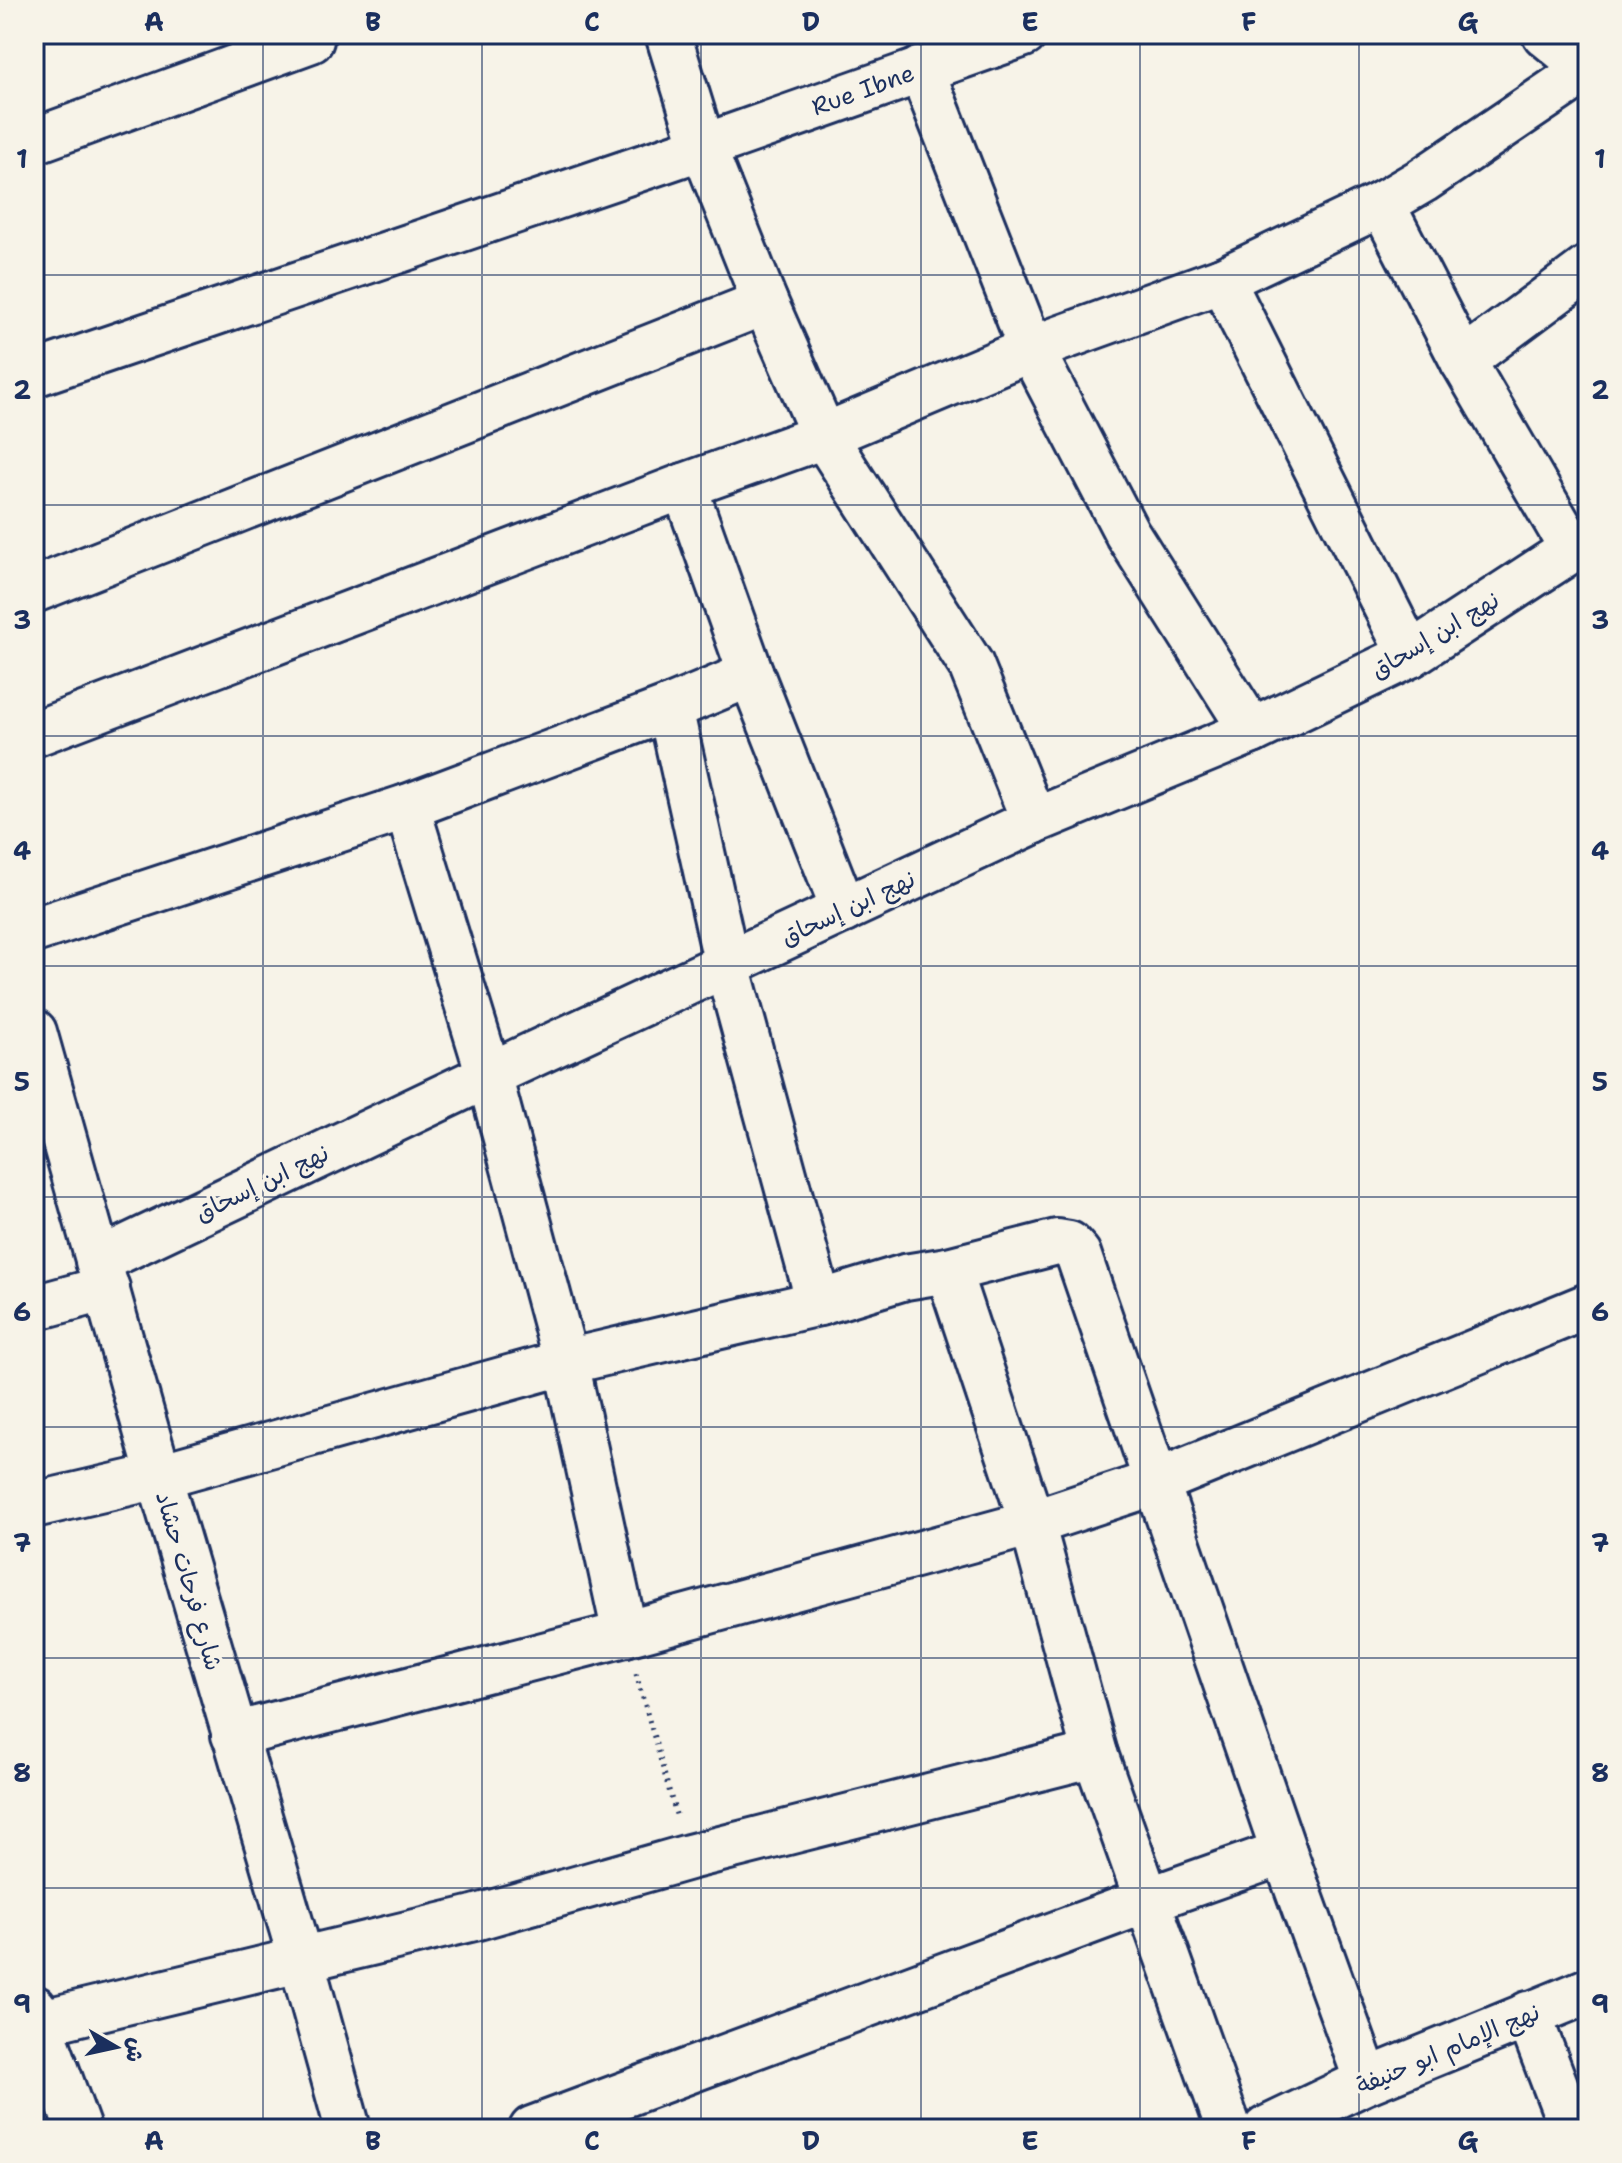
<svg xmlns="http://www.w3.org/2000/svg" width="1622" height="2163" font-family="'Shantell Sans','Playpen Sans Arabic',sans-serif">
  <rect width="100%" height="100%" fill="#f7f3e8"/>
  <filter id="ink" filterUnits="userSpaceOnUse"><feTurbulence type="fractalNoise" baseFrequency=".0125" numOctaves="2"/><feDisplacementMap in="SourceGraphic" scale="16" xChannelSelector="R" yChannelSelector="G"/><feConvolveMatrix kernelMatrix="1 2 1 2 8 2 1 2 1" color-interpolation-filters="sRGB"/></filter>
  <g filter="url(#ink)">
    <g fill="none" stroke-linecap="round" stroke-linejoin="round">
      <g stroke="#1b2f5e" stroke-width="50">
        <g id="street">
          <polyline points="668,34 703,147 765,302 824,436 971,665 1034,821"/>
          <polyline points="1545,34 1588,69"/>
          <polyline points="921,69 1031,349 1127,533 1252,731"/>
          <polyline points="34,141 311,40"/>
          <polyline points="1382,204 1463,361 1573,550"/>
          <polyline points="1222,280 1410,655"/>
          <polyline points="1463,361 1588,268"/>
          <polyline points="34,374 703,147 1024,34"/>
          <polyline points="684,486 751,674 844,910"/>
          <polyline points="34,590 765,302"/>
          <polyline points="670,708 727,965 819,1303"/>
          <polyline points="34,734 684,486 824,436 1031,349 1222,280 1382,204 1423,180 1587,69"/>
          <polyline points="407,807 489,1075 566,1362 625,1634"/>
          <polyline points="34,930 407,807 670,708 751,674"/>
          <polyline points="34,1032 159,1476 301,1959 348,2129"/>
          <polyline points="98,1261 489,1075 1034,821 1252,731 1410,655 1588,539"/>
          <polyline points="948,1270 1032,1523 1095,1754 1229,2129"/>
          <polyline points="34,1308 107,1288"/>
          <polyline points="34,1505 159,1476 566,1362 819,1303 905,1277 948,1270 1057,1242 1069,1244 1078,1254 1284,1852 1367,2081"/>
          <polyline points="234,1735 625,1634 1032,1523 1159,1481 1588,1306"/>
          <polyline points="34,2008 78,2129"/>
          <polyline points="1528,2014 1572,2129"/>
          <polyline points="34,2024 474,1918 689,1857 1095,1754"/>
          <polyline points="532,2129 1145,1901 1284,1852"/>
          <polyline points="1266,2129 1367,2081 1588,1991"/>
        </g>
      </g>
      <polyline stroke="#1b2f5e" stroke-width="5" stroke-dasharray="2 6" stroke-linecap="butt" points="636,1674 677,1818"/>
      <use href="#street" stroke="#f7f3e8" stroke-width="44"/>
    </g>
  </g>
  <path fill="none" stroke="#1b2f5e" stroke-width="2" stroke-opacity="0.55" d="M263,34V2129M482,34V2129M701,34V2129M921,34V2129M1140,34V2129M1359,34V2129M34,275H1588M34,505H1588M34,736H1588M34,966H1588M34,1197H1588M34,1427H1588M34,1658H1588M34,1888H1588"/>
  <g text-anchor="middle" stroke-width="7" stroke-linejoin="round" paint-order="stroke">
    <g font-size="24" fill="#1b2f5e" stroke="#f7f3e8">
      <text transform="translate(863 90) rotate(-20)" y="8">Rue Ibne</text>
      <text transform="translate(1435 635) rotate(-31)" y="8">نهج ابن إسحاق</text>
      <text transform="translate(848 908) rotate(-25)" y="8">نهج ابن إسحاق</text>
      <text transform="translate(262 1183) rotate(-26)" y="8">نهج ابن إسحاق</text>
      <text transform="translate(189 1581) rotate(74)" y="8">شارع فرحات حشاد</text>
      <text transform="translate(1448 2049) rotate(-23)" y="8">نهج الإمام ابو حنيفة</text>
    </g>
  </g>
  <rect width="1622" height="2163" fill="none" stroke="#f7f3e8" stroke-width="88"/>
  <g transform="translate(116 2047) rotate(99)" stroke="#f7f3e8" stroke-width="6" paint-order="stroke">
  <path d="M0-6L14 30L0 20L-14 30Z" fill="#1b2f5e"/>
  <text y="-12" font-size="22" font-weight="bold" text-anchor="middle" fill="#1b2f5e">ش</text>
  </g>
  <rect x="44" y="44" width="1534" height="2075" fill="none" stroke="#1b2f5e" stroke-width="3"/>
  <g font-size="26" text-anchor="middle" font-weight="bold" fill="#1b2f5e">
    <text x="154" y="31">A</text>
    <text x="373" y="31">B</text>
    <text x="592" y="31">C</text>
    <text x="811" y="31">D</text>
    <text x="1030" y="31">E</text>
    <text x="1249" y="31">F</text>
    <text x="1468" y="31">G</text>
    <text x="22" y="168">1</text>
    <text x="1600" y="168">1</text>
    <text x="22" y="399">2</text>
    <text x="1600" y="399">2</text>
    <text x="22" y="629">3</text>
    <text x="1600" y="629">3</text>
    <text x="22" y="860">4</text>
    <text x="1600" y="860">4</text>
    <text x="22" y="1091">5</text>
    <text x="1600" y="1091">5</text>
    <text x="22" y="1321">6</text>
    <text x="1600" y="1321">6</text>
    <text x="22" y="1552">7</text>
    <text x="1600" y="1552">7</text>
    <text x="22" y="1782">8</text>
    <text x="1600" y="1782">8</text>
    <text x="22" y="2013">9</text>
    <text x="1600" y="2013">9</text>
    <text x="154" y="2150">A</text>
    <text x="373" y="2150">B</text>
    <text x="592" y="2150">C</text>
    <text x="811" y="2150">D</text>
    <text x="1030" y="2150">E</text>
    <text x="1249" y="2150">F</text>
    <text x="1468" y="2150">G</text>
  </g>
</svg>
